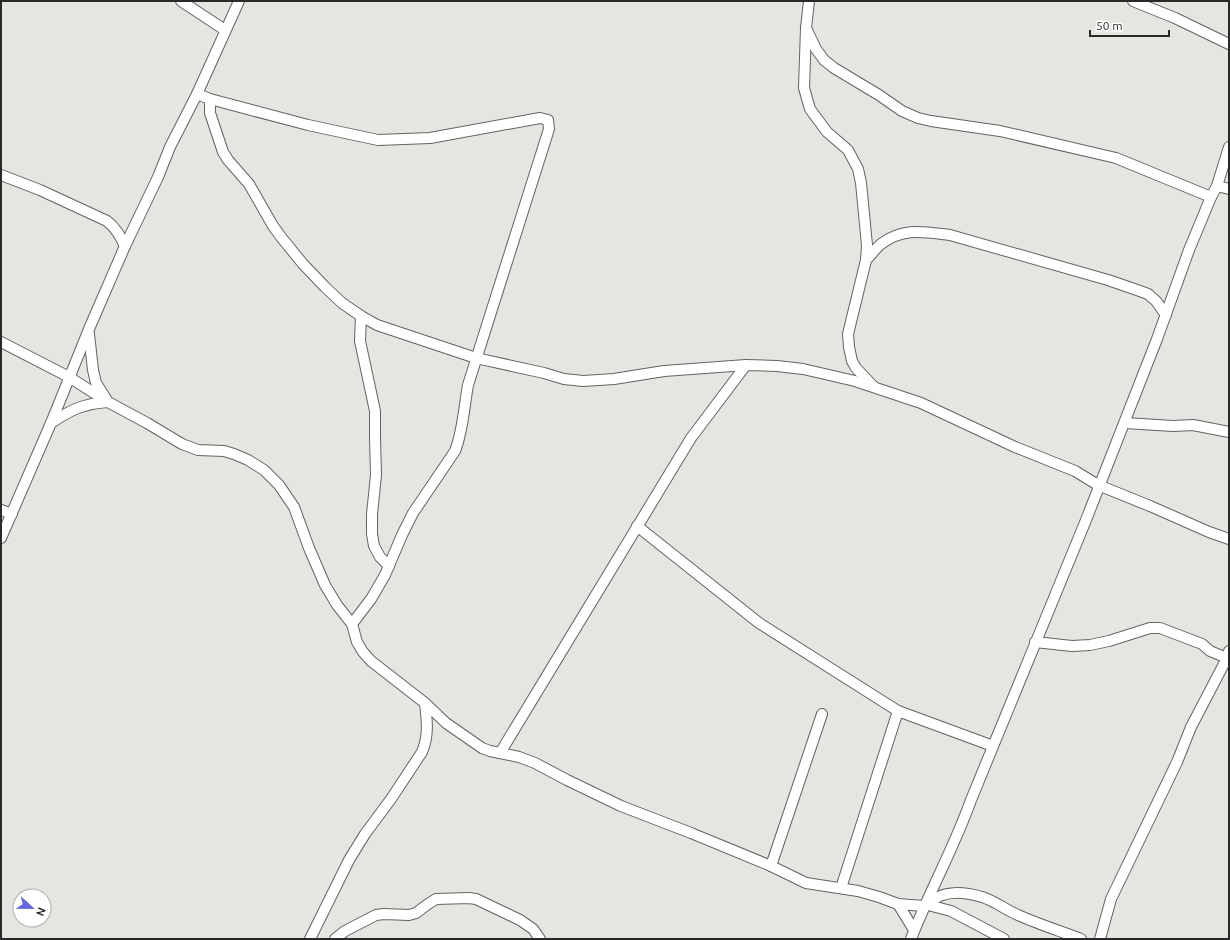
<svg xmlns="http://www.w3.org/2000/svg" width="1230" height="940" font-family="Ubuntu,sans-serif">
  <rect width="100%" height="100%" fill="#e5e6e1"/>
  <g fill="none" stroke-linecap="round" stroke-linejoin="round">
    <g stroke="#636460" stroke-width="12">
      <g id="minor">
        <polyline points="181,1 225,30"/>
        <polyline points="809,1 806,28 804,88 810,109 827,132 848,150 858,169 861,183 867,245 866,260 848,334 849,347 852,361 856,368 873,386"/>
        <polyline points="1133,1 1175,18 1229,44"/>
        <polyline points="806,28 816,49 824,60 834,68 879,95 902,111 918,118 931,121 1000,131 1116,158 1211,197"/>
        <path d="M197,94L210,99L308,125L378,140L430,138L540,118L548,120L549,129L468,385C464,407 463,431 455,451L413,513L402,535L385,575L371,599L352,624"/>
        <polyline points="210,99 210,113 223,152 228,160 249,184 273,226 281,237 303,264 325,287 342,303 361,316 377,325 476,358 544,373 564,379 583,381 614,379 664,371 746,365 777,366 803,369 855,381 921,403 1015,447 1075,471 1098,485 1150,506 1209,532 1229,539"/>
        <path d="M1,175L40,190L107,221C116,228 120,236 125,246"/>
        <polyline points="1217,186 1229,189"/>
        <path d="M866,260C871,255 875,249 881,244C903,227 924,232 950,235L1108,280L1137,290L1148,294L1156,301L1166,315"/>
        <polyline points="361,316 360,341 375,411 375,437 376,475 372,514 372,534 374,546 380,557 389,566"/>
        <polyline points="1,342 69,377 108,402 147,423 182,444 198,450 224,451 234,454 248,460 264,470 279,485 294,507 309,548 325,585 337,605 352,624 357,642 363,652 371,661 425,703 446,723 482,748 490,751 519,757 535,763 567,780 621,806 691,833 771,866 806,883 858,891 879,897 898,904 924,906 928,905 951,911 1004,939"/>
        <path d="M51,423C72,409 83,404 108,402L96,383L93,370L89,334"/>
        <polyline points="1125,423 1173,426 1193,425 1229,432"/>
        <polyline points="1,510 12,514"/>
        <polyline points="637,526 759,623 898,711 993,746"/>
        <polyline points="1,538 51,423 89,329 125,246 158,177 170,147 197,94 239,1"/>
        <polyline points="1035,642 1072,646 1090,645 1109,641 1150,628 1160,628 1202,644 1210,651 1227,658"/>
        <polyline points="500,753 691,438 746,365"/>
        <polyline points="771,866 822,714"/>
        <polyline points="841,888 898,711"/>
        <polyline points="898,904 914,930"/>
        <path d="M928,905C941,889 965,892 982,897C995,901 1006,910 1018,915C1038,924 1060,931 1081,939"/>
        <path d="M310,939L349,860L365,834L391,799L422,752C429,736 427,720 425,703"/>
        <polyline points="335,939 345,931 376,915 384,914 409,915 416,913 428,904 436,899 469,898 476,899 520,920 533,929 540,939"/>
        <path d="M911,939C929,892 954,848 971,800L1086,520L1157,339L1189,250L1211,197L1217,186L1229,147"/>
        <polyline points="1100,939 1111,899 1177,762 1191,727 1227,658 1229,651"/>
      </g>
    </g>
    <use href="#minor" stroke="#fff" stroke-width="10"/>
  </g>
  <rect width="1230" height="940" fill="none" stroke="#292a28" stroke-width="4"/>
  <g transform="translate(32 908) rotate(112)"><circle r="19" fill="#ffffff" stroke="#a9aaa9"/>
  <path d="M0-3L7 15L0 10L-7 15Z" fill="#6466df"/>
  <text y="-6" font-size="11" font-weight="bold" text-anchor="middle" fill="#292a28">N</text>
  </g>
  <path d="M1090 30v6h79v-6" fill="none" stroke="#292a28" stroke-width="2"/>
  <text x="1096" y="30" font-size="12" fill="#292a28" stroke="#ffffff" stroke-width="3" paint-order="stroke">50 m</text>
</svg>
